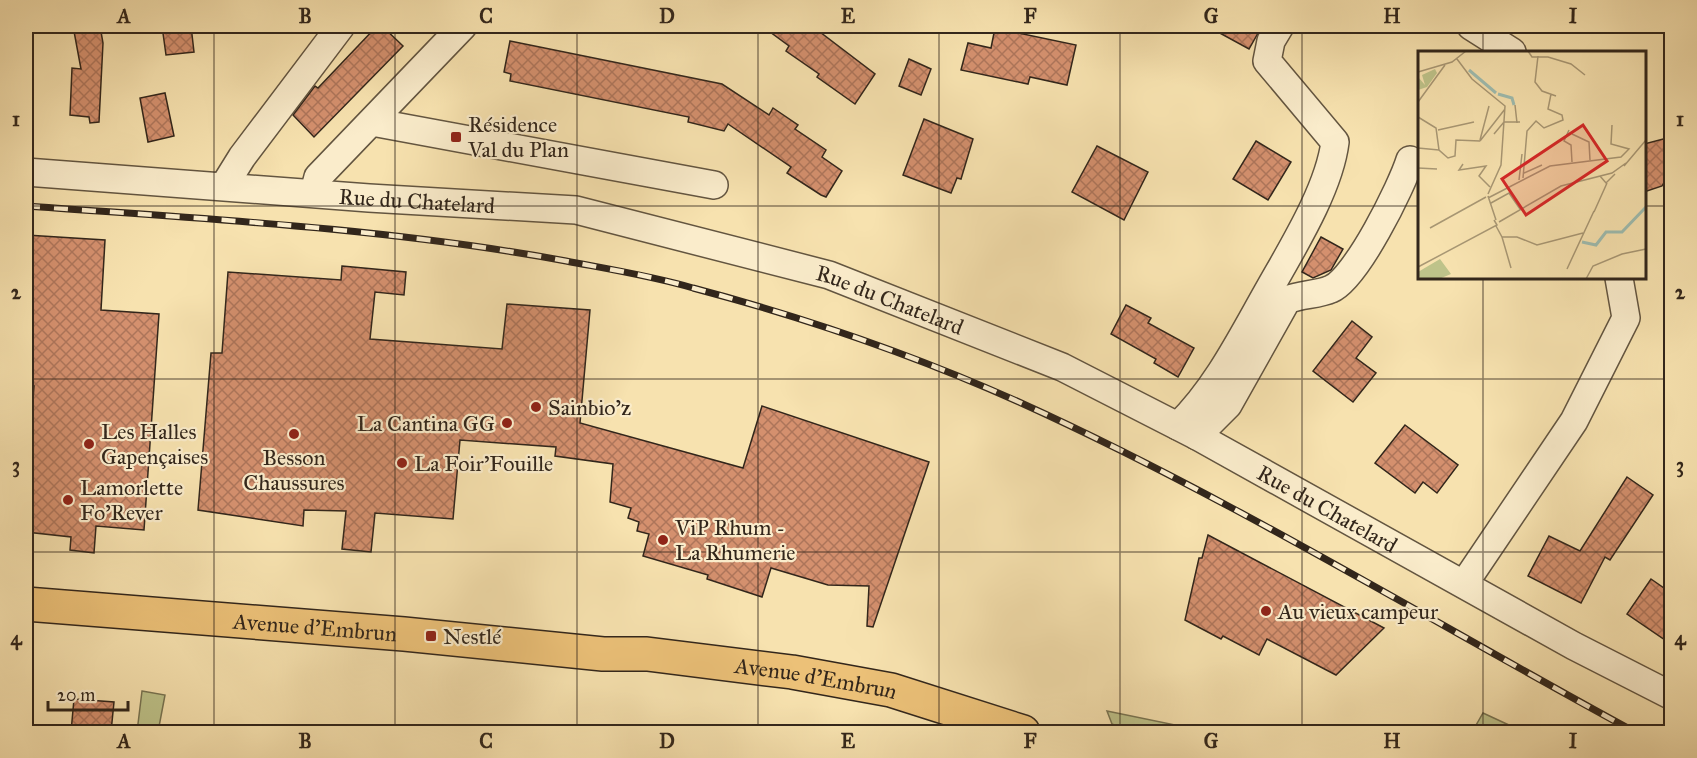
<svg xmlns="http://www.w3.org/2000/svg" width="1697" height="758" font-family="'IM FELL Great Primer',serif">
  <defs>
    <pattern id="building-cross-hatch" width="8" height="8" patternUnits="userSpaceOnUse" patternTransform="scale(1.5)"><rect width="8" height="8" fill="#d4906e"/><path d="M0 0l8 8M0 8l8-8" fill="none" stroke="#ad755a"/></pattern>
  </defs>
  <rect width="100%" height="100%" fill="#f7e2af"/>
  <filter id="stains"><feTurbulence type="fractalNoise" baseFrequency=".00333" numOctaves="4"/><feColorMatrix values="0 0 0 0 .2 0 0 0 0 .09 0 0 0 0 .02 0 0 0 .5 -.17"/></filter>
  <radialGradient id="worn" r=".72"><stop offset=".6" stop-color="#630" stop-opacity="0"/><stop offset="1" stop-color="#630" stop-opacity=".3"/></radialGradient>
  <g fill="#bec38a" stroke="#787452" stroke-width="1.5">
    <polygon points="142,691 165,695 158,732 137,732"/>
    <polygon points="1107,711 1185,727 1184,732 1130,732 1112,724"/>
    <polygon points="1483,713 1524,732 1475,732 1475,727"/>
  </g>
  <g fill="url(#building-cross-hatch)" stroke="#32261b" stroke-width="1.5">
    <polygon points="73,26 100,26 103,43 99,122 90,123 89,117 70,115 72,68 81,69"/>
    <polygon points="162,26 191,26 194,52 166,55"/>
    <polygon points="377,26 382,26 403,46 314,137 293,115 315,86 318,88"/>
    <polygon points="762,26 812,26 875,74 855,104 817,77 819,74 786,51 789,46"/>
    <polygon points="1207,26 1262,26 1249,49"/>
    <polygon points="995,28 1076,45 1067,85 1030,77 1028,84 961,70 968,43 991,48"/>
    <polygon points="510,41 722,84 769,115 773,108 798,125 795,129 826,150 822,157 842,171 826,197 821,195 787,173 791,167 728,124 724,131 688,122 689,117 510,81 511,74 504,72"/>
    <polygon points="909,59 931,69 921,95 899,86"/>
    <polygon points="165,93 174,136 148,142 140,98"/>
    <polygon points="924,119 973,139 961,179 957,178 951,193 903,175"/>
    <polygon points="1671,137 1671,170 1662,186 1644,192 1644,144"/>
    <polygon points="1256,141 1291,162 1268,200 1233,179"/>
    <polygon points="1097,146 1148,172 1124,220 1072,192"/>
    <polygon points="26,235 105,240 101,310 159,314 144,530 96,526 94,553 70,550 71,537 26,532 26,487 34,386 26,386"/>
    <polygon points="1321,237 1343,249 1331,270 1313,278 1302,272"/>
    <polygon points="342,266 406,272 404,295 375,292 370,339 502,349 507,304 590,310 580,423 743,468 762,406 929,462 873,627 867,626 869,586 828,585 771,568 762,597 707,579 708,575 643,556 649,534 637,531 639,522 628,518 631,508 610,502 613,464 555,456 556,447 460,440 453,519 375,513 371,552 342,549 346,511 304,510 303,526 198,510 211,353 222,353 228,272 341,280"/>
    <polygon points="1126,305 1151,318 1148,323 1194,348 1178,377 1154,363 1156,359 1111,334"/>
    <polygon points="1352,321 1372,337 1356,358 1376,373 1353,402 1313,371"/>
    <polygon points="1405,425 1458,465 1437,493 1423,482 1415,493 1375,463"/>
    <polygon points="1627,477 1653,495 1610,560 1605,557 1581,603 1528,576 1549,536 1580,551"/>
    <polygon points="1208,535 1384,628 1336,675 1267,639 1259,655 1223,636 1221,639 1185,620 1199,558 1202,558"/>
    <polygon points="1651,579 1671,593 1671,644 1627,614"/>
    <polygon points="74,699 114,702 111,732 71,732"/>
  </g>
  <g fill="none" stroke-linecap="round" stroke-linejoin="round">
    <g stroke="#635540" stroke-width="30">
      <g id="street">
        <polyline points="1471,26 1512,52"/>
        <polyline points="372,122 714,185"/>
        <path id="s1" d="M26,172L369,198L576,210L829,275L1062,367L1197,436L1574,646L1672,696"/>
        <polyline points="224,186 242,157 341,26"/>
        <polyline points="314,192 318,177 463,26"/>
        <path d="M1178,426C1216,389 1241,339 1267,293C1291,250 1329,190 1335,142L1267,61L1271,41L1280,26"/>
        <path d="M1197,436L1228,405L1287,300C1301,294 1318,295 1331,289C1356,279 1402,186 1410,160"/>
        <polyline points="1464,584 1574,421 1626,318 1619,278"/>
      </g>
    </g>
    <g stroke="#32261b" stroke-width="36">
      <g id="primary">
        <path id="s2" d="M26,604L404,634L603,654H647L792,672L891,690L1023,732"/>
      </g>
    </g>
    <use href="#street" stroke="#faeccb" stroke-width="27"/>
    <use href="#primary" stroke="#ecc178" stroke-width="33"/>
    <g stroke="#32261b" stroke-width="7">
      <path id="rail" d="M26,206C207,219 387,228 566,261C608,269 652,276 693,288C803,317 914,355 1019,402C1231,498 1430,621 1635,732"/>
    </g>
    <use href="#rail" stroke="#faeccb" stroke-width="4.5" stroke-dasharray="14" stroke-linecap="butt"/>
  </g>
  <path fill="none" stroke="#32261b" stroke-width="1.5" stroke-opacity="0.55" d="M214,26V732M395,26V732M577,26V732M758,26V732M939,26V732M1120,26V732M1302,26V732M1483,26V52M26,206H1420M1644,206H1672M1483,278V732M26,379H1672M26,552H1672"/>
  <g fill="#8f2418" stroke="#faeccb" stroke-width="2">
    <rect x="450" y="131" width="12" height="12" rx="3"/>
    <circle cx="536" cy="407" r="6"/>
    <circle cx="507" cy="423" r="6"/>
    <circle cx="294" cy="434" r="6"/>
    <circle cx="89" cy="444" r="6"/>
    <circle cx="402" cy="463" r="6"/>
    <circle cx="68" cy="500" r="6"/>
    <circle cx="663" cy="540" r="6"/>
    <circle cx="1266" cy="611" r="6"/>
    <rect x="425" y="630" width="12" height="12" rx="3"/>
  </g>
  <g text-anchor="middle" stroke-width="4.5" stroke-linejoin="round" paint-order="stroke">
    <g font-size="22" fill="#32261b" stroke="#faeccb" text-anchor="start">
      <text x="468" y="132">Résidence<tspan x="468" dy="25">Val du Plan</tspan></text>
      <text x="548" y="415">Sainbio'z</text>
      <text x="495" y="431" text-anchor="end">La Cantina GG</text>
      <text x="101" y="439">Les Halles<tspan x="101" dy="25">Gapençaises</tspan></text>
      <text x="294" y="465" text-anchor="middle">Besson<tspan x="294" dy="25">Chaussures</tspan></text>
      <text x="414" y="471">La Foir'Fouille</text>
      <text x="80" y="495">Lamorlette<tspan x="80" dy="25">Fo'Rever</tspan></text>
      <text x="675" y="535">ViP Rhum -<tspan x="675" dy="25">La Rhumerie</tspan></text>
      <text x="1278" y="619">Au vieux campeur</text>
      <text x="443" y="644">Nestlé</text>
    </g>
    <g font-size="22" fill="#32261b" stroke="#faeccb">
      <text dy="8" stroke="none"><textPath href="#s1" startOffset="392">Rue du Chatelard</textPath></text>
      <text dy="8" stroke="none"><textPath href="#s1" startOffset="878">Rue du Chatelard</textPath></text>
      <text dy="8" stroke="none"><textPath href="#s1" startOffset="1364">Rue du Chatelard</textPath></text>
      <text dy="8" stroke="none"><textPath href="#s2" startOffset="290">Avenue d'Embrun</textPath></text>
      <text dy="8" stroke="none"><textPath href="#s2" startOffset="794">Avenue d'Embrun</textPath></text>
    </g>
  </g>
  <g transform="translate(1418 51)">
    <rect width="228" height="228" fill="#f7e2af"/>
    <path d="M17,18L19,22L9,36L0,39V26L7,34L4,24ZM22,208L33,223L21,228H2L0,221Z" fill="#bec38a"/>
    <path fill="none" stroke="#9ebdb1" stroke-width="3" d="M51,19L78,42M80,43L94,47L96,54M164,191L178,194L188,181H204L228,156"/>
    <path fill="none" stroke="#a89774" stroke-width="1.5" d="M110,0L114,6H130L153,13L167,24M120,5L117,31L124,40L138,45M39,8L54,28L87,55L83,114L70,143M0,21L34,11L48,0M0,51L27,14M97,54L99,72M0,66L18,77L21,99L30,107L37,105L38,89L62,90M20,79L56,71M151,79L146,90L153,94L154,111M76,83L86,71H102M154,83L171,91L172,109M62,89L71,55M62,90L87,58M0,97L21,99M45,113L41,119L68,115L61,125L72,136M206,115L228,89M0,117L19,118M106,122L124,114M182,125L188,132L197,123M105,127L109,80L118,70L126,77L145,69L144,64L130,58L133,43M101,129L104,103M70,145L78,169M70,147L132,115L203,106L211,98L193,93L194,74M73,152L91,142L102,158M176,161L189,132M81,171L143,135L194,122L208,112M78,175L84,186H99L119,194L165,182M12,177L68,146M84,186L93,217M0,216L79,174L76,169M149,218L176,160M168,228L175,215L204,203L228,198"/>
    <path fill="#d62828" fill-opacity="0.15" stroke="#d62828" stroke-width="3" d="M165,74L189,110L108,164L84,128Z"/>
    <rect width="228" height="228" fill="none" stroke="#32261b" stroke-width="3"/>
  </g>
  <rect width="1697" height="758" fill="none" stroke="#f7e2af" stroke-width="66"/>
  <path d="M48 701v9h80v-9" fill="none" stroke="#32261b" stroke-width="3"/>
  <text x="57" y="701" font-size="18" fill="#32261b" stroke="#faeccb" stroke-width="4.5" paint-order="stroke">20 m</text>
  <rect x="33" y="33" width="1631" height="692" fill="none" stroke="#32261b" stroke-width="2"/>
  <g font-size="20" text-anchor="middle" font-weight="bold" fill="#32261b">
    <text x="124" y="23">A</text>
    <text x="305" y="23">B</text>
    <text x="486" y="23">C</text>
    <text x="667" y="23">D</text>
    <text x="848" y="23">E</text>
    <text x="1030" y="23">F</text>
    <text x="1211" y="23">G</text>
    <text x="1392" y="23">H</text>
    <text x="1573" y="23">I</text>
    <text x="16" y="126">1</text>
    <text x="1680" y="126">1</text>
    <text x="16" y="299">2</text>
    <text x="1680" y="299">2</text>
    <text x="16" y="472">3</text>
    <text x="1680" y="472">3</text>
    <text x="16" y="645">4</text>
    <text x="1680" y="645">4</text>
    <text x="124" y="748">A</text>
    <text x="305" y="748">B</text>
    <text x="486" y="748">C</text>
    <text x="667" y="748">D</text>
    <text x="848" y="748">E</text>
    <text x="1030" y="748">F</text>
    <text x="1211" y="748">G</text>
    <text x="1392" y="748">H</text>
    <text x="1573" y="748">I</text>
  </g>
  <rect width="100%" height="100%" filter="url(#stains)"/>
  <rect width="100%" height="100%" fill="url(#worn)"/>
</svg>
